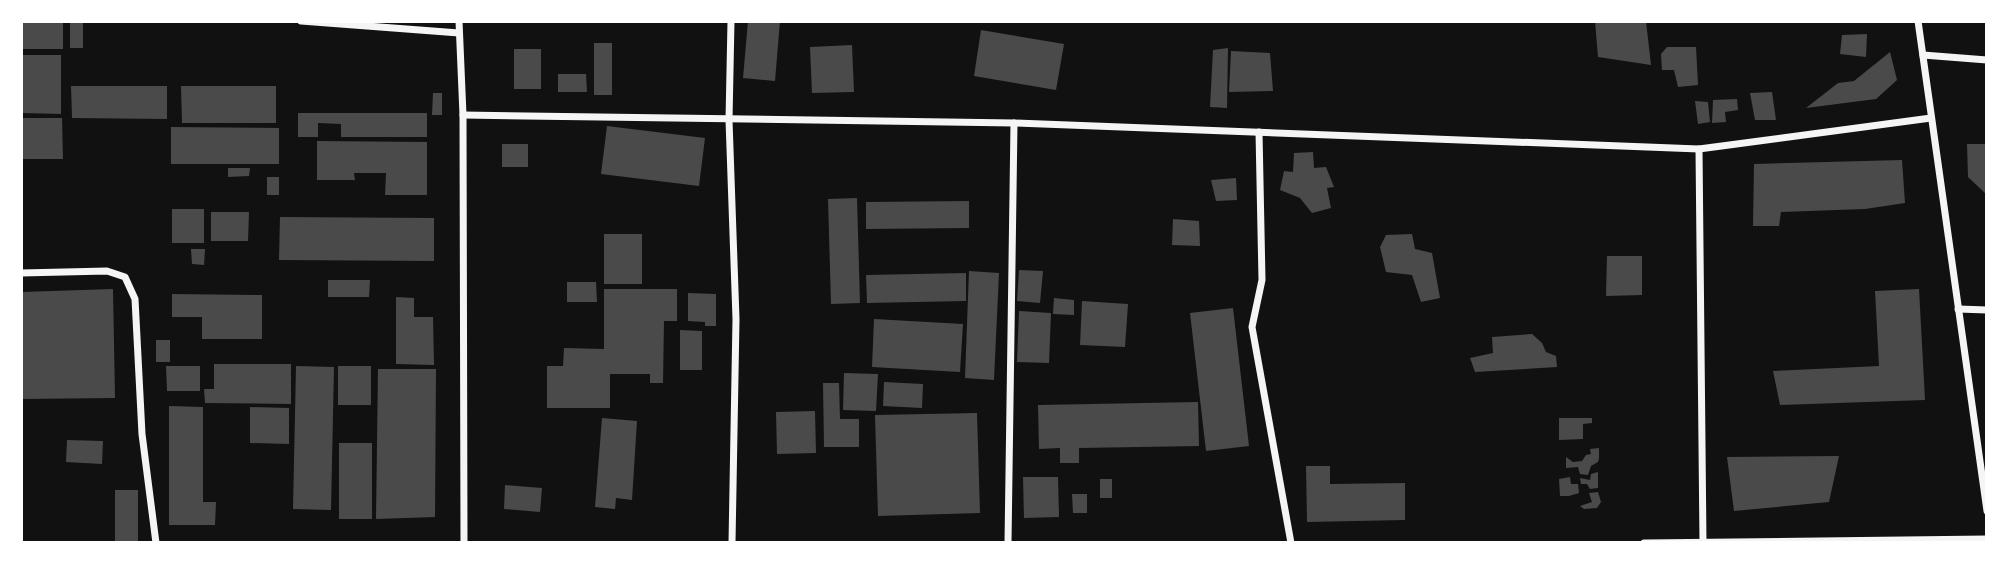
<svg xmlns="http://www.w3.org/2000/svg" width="2008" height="564" font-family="'Zilla Slab',serif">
  <rect width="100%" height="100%" fill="#111"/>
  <g fill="#4a4a4a">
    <rect x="21" y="21" width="42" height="28"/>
    <polygon points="748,21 780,21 775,81 743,78"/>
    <polygon points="1595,21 1646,21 1651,65 1598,57"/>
    <rect x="70" y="23" width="13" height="25"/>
    <polygon points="981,30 1064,44 1056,90 974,76"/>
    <polygon points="1867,34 1866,57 1840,54 1842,35"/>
    <rect x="594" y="43" width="18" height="52"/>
    <polygon points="852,45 854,92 812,93 810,47"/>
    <polygon points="1667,47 1696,47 1698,85 1678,87 1674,70 1662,70 1661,54"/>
    <polygon points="1228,48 1227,108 1210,107 1213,50"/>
    <rect x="514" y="49" width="27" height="40"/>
    <polygon points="1231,51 1270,53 1273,91 1229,92"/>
    <polygon points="1890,52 1897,80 1876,99 1806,108 1838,83 1854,81"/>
    <polygon points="21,55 61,55 61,114 21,113"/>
    <polygon points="558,74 586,74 587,92 558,92"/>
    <polygon points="71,86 167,86 167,119 72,118"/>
    <polygon points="181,86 276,86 276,123 182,123"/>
    <polygon points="1772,92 1776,120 1755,120 1750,93"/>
    <polygon points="433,93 442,93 442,115 432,115"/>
    <polygon points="1737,99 1738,110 1725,112 1726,122 1712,123 1713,100"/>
    <polygon points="1695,101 1708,102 1710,122 1698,124"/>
    <polygon points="298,113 427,113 427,137 341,137 341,124 318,123 318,137 298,137"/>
    <polygon points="21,118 62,118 63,159 21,159"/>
    <polygon points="607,126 705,138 699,186 601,174"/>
    <polygon points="171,127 279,128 279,164 171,164"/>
    <polygon points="317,141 427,142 427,195 385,195 386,173 354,173 355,180 317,180"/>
    <rect x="502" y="144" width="26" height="23"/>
    <polygon points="1967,144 1987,144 1987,195 1968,177"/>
    <polygon points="1313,152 1314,168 1326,167 1334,187 1327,188 1331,208 1312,213 1300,198 1280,190 1284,171 1293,172 1294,153"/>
    <polygon points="1902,160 1905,203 1865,209 1781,212 1779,226 1753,226 1754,164"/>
    <polygon points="228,168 250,168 249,176 228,177"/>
    <rect x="267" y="177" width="12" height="18"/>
    <polygon points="1236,178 1237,200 1216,201 1211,180"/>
    <polygon points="857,198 860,303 831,304 828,199"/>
    <polygon points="969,201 969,228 866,229 866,202"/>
    <rect x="172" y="209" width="32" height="34"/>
    <polygon points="211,212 249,212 248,241 211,241"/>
    <polygon points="280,217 434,218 434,261 279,260"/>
    <polygon points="1173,219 1199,221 1200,246 1172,245"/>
    <rect x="604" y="234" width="38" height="50"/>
    <polygon points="1412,234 1415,249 1432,253 1440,298 1421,302 1412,275 1386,272 1380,247 1386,235"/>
    <polygon points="191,249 205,249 204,265 192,264"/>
    <polygon points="1607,256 1642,256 1642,295 1606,296"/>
    <polygon points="1019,270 1043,271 1040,303 1017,301"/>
    <polygon points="969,271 999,273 994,380 965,378"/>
    <polygon points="966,273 966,301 867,303 866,275"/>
    <polygon points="328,280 370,280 369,297 328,297"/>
    <polygon points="567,282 596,282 597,302 567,302"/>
    <polygon points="113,289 115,398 21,399 21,292"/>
    <polygon points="604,289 677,289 677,321 664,321 663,383 650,383 650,374 610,374 610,408 547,408 547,366 563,366 564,348 604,349"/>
    <polygon points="1919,289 1925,400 1780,405 1773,371 1879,366 1875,291"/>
    <polygon points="688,293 716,294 716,326 705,326 705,322 688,321"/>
    <polygon points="172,294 262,295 262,339 202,339 202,317 172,317"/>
    <polygon points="396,297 414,298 414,317 433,317 434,365 396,364"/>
    <polygon points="1054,298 1074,300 1074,315 1053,314"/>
    <polygon points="1082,301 1128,304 1125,347 1080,345"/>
    <polygon points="1233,308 1249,446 1206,451 1190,313"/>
    <polygon points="1019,311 1051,313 1049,363 1017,362"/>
    <polygon points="874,319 963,324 960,372 872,367"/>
    <polygon points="680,330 702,331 702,370 680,370"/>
    <polygon points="1532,334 1542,343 1546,352 1556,356 1557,367 1475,372 1470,358 1493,353 1492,337"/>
    <rect x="156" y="340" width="14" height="22"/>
    <polygon points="214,364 291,364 291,404 205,403 204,389 214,389"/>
    <polygon points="166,366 200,366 200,391 167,391"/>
    <polygon points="296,366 334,367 331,510 293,509"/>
    <rect x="338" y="366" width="33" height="39"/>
    <polygon points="378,369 436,369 435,517 376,519"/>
    <polygon points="844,373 878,374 876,411 843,410"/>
    <polygon points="884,382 923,384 922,408 883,406"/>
    <polygon points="823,383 839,383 840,419 859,419 859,447 824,447"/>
    <polygon points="1198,402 1199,446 1079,448 1079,463 1060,463 1060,448 1039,449 1038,405"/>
    <polygon points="169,406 203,407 203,502 216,502 215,525 169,525"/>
    <polygon points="250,407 289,408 289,444 250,443"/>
    <polygon points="815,411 816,453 777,454 776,412"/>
    <polygon points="977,413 980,513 878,516 875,415"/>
    <polygon points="602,418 637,421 632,500 616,498 615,509 595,507"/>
    <polygon points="1559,418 1592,418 1592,423 1583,424 1583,439 1559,440"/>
    <polygon points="67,440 103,441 102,464 66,462"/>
    <rect x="339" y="443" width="33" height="76"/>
    <polygon points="1599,448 1599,458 1598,462 1591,466 1588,475 1580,474 1578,467 1566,468 1566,457 1573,462 1582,461 1586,455 1591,454 1590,449"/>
    <polygon points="1839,456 1829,502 1734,511 1727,457"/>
    <polygon points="1306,466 1330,466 1330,484 1405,483 1405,520 1307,522"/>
    <polygon points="1598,472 1598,488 1590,489 1587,484 1581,484 1580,478 1590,480 1591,474"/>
    <polygon points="1023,477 1058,477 1059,517 1024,518"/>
    <polygon points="1570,477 1571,484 1578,484 1579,493 1569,496 1560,496 1559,479"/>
    <rect x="1100" y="479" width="12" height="19"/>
    <polygon points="505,485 542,488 540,512 504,509"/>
    <rect x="115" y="490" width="23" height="53"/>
    <polygon points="1598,492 1601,502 1597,508 1584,509 1580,506 1592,502 1589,493"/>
    <polygon points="1072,494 1087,494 1087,513 1073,513"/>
  </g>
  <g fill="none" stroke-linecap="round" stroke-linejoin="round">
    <g stroke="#f5f5f5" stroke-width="7">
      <polyline points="301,21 459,33"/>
      <polyline points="459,21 463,115 464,543"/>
      <polyline points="731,21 729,120 736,319 732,543"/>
      <polyline points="1918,21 1987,511"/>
      <polyline points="1923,55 1987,60"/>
      <polyline points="463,115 1014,123 1699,149 1931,118"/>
      <polyline points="1259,132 1262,280 1252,327 1291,543"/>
      <polyline points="1699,149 1703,543"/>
      <polyline points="21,273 107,271 125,277 135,299 142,434 156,543"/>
      <polyline points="1958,309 1987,310"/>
      <polyline points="1008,543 1014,123"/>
      <polyline points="1644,543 1987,539"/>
    </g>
  </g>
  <rect width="2008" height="564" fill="none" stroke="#ffffff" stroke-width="46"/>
</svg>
